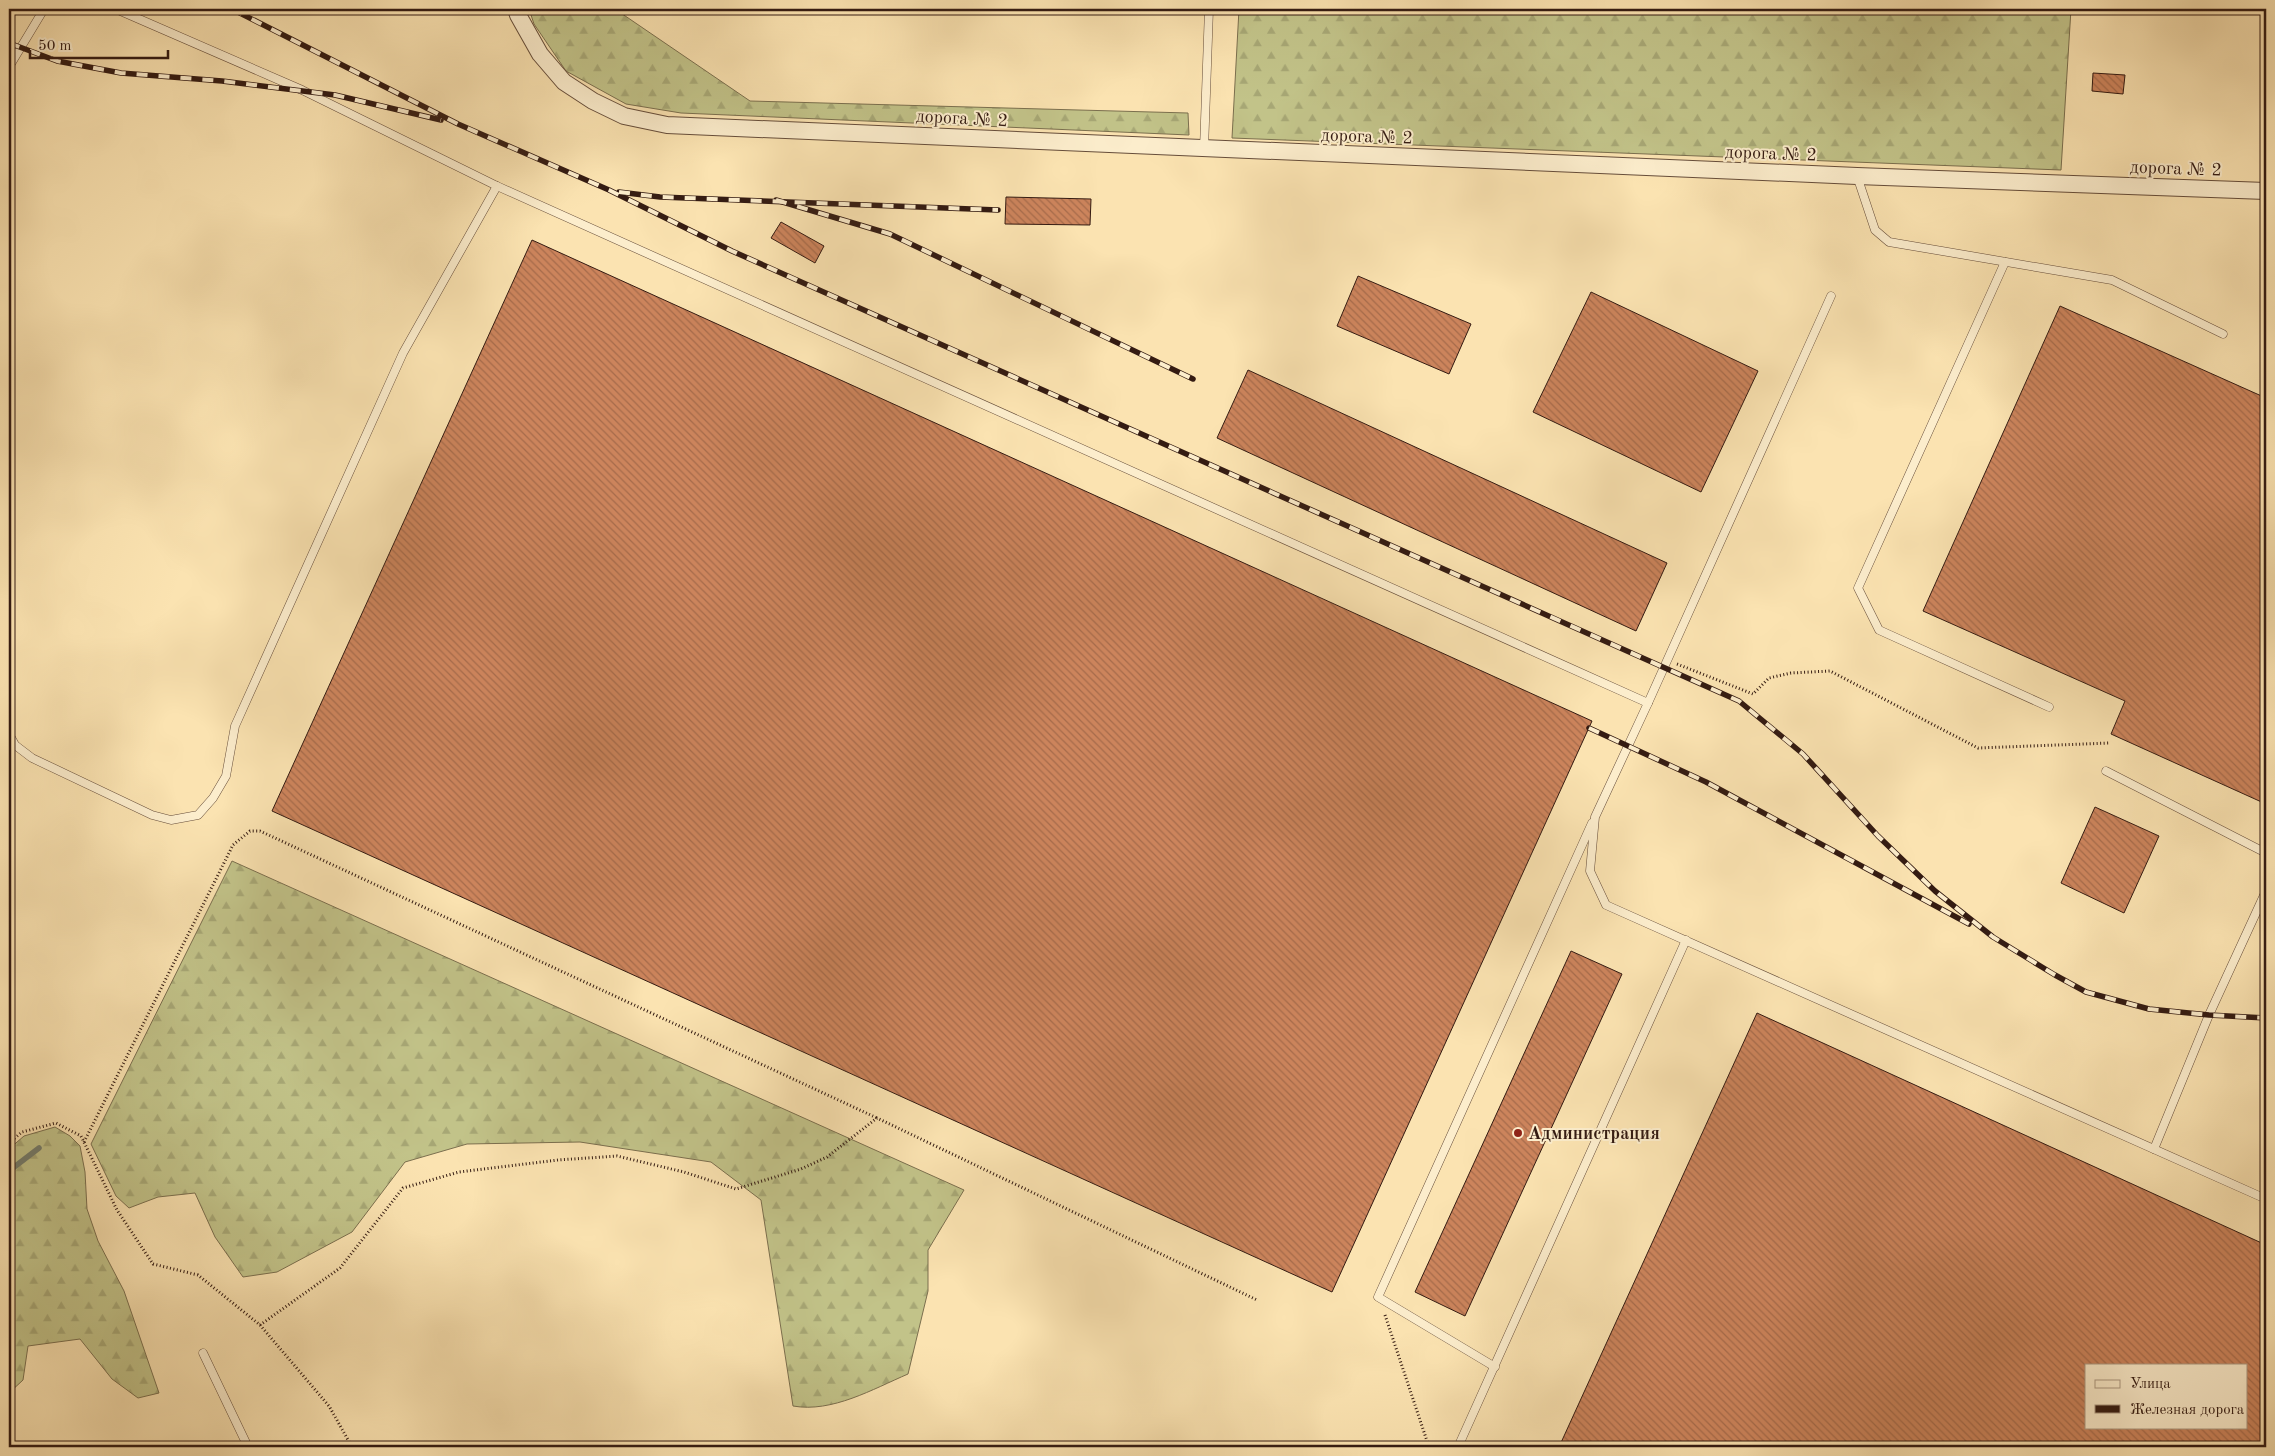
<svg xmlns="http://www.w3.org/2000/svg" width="2275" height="1456" font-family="'Old Standard TT',serif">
  <defs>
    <pattern id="forest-firs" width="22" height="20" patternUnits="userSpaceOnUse" patternTransform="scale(1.25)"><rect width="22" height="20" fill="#c2c389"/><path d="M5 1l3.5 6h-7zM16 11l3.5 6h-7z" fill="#a7a775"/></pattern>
    <pattern id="building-back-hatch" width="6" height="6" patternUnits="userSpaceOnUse" patternTransform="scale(1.25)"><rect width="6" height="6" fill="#cc845c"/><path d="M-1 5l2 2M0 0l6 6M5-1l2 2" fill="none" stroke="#a66b4b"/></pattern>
  </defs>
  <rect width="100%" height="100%" fill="#fbe3b1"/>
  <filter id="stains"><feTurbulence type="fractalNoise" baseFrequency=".004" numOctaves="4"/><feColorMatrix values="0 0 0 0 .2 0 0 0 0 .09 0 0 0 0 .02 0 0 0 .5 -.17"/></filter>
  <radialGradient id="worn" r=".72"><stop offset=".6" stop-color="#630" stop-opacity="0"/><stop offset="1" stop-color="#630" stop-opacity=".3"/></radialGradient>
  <g fill="url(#forest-firs)" stroke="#7b6f4e">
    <polygon points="529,9 615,9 750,101 1188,113 1189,135 681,113 626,104 566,71 534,24"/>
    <polygon points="1239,9 2071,9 2061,170 1232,138"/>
    <path d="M232,861L964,1190L928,1250V1291L908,1374C873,1389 832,1413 793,1406L761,1200L711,1162L580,1142L467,1144L405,1162L352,1232L277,1272L243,1277L215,1237L195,1193L158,1197L129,1208L116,1196L91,1144Z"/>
    <polygon points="55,1127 70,1136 80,1146 85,1172 87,1209 98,1241 124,1291 159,1393 138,1398 112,1379 80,1339 28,1346 23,1380 9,1393 9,1149 24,1136"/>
  </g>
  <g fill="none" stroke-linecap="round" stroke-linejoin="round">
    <polyline stroke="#747d6d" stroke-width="5.5" points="9,1171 39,1148"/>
  </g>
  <g fill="url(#building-back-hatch)" stroke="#341b12" fill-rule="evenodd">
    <polygon points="2093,73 2125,75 2123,94 2092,91"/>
    <polygon points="1006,197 1091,199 1090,225 1005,224"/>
    <polygon points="781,222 824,246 815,263 771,238"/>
    <polygon points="532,240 1592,721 1332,1292 272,811"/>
    <polygon points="1358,276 1471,324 1449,374 1337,326"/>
    <polygon points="1591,292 1758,371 1701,492 1533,412"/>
    <polygon points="2060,306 2266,398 2266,804 2111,734 2125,701 1923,611"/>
    <polygon points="1248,370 1667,563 1636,631 1217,438"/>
    <polygon points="2095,807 2159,836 2124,913 2061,883"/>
    <polygon points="1571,951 1622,974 1465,1316 1415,1292"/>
    <path d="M1757,1013L2266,1245V1447H1559ZM2086,1365H2246V1427H2086Z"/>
  </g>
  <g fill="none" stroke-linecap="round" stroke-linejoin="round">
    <g stroke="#664d3a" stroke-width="9">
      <g id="lane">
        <polyline points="116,9 302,90 497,186 1648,703"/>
        <polyline points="9,67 44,9"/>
        <polyline points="1204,149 1209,9"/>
        <polyline points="1857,176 1875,230 1889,242 2112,280 2223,334"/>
        <polyline points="2005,262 1858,588 1879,630 2049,707"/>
        <polyline points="1831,296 1648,703 1595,817 1590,871 1606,905 2266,1199"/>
        <polyline points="9,734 15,745 32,758 152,815 171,820 198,815 213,798 226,776 235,726 403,353 497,186"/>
        <polyline points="2106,771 2266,853"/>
        <polyline points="2154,1149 2209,1015 2266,891"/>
        <polyline points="203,1353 248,1447"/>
        <polyline points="1495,1367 1378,1297 1592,823"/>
        <polyline points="1458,1447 1686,940"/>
      </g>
    </g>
    <g stroke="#664d3a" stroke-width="18">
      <polyline id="street" points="516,9 518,15 540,54 564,82 593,101 624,116 667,125 1857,176 2266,191"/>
    </g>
    <g stroke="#341b12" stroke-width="3" stroke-dasharray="1 2.5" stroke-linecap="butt">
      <polyline points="1677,664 1753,694 1769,678 1791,673 1830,671 1978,748 2110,743"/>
      <polyline points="84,1142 233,845 250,831 260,831 877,1118"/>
      <polyline points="9,1143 22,1132 56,1123 81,1136 117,1210 153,1264 198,1275 260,1325 329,1406 352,1447"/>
      <polyline points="1385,1315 1429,1447"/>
      <polyline points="260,1325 340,1268 403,1188 459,1172 558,1160 617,1156 684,1172 736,1189 801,1169 827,1157 877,1118 1257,1300"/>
    </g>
    <use href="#lane" stroke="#fcedcc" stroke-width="8"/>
    <use href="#street" stroke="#fcedcc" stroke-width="16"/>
    <g stroke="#341b12" stroke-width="5.5">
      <g id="rail">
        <polyline points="232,9 458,124 609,190 732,251 1739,701 1803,754 1878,836 1935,891 1993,937 2055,975 2086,992 2149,1009 2209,1015 2266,1018"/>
        <polyline points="9,43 57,61 121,73 222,81 335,95 441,120"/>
        <polyline points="619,192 660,197 998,210"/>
        <polyline points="776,200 890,234 1193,379"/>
        <polyline points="1589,728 1706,782 1969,924"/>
      </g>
    </g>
    <use href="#rail" stroke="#fcedcc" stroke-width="4" stroke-dasharray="11" stroke-linecap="butt"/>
  </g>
  <circle fill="#8f2418" stroke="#fcedcc" stroke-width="2" cx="1518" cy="1133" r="5"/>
  <g text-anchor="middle" stroke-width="4" stroke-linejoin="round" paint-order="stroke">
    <g font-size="18" fill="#341b12" stroke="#fcedcc">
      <text transform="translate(962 118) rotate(3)" y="6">дорога № 2</text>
      <text transform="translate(1367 136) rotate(2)" y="6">дорога № 2</text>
      <text transform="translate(1771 153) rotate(2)" y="6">дорога № 2</text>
      <text transform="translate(2176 168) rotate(2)" y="6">дорога № 2</text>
    </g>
    <g font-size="18" font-weight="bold" fill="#341b12" stroke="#fcedcc" text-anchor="start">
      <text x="1528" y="1139">Администрация</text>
    </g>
  </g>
  <rect width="2275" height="1456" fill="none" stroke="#fbe3b1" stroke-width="30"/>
  <rect x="10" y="10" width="2255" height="1436" fill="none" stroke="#341b12" stroke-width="2.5"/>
  <rect x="15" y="15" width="2245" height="1426" fill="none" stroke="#341b12"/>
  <rect x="2085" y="1364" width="162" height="65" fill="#fcedcc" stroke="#ac9982"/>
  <rect x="2095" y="1380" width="25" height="8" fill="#fcedcc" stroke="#ac9982"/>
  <text x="2130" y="1388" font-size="15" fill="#341b12">Улица</text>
  <rect x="2095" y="1405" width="25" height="8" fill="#341b12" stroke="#ac9982"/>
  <text x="2130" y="1414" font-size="15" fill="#341b12">Железная дорога</text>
  <path d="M30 50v8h138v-8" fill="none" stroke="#341b12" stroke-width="2.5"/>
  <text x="38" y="50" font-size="15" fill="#341b12" stroke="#fcedcc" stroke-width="4" paint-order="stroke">50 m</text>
  <rect width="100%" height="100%" filter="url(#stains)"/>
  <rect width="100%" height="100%" fill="url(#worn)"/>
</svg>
